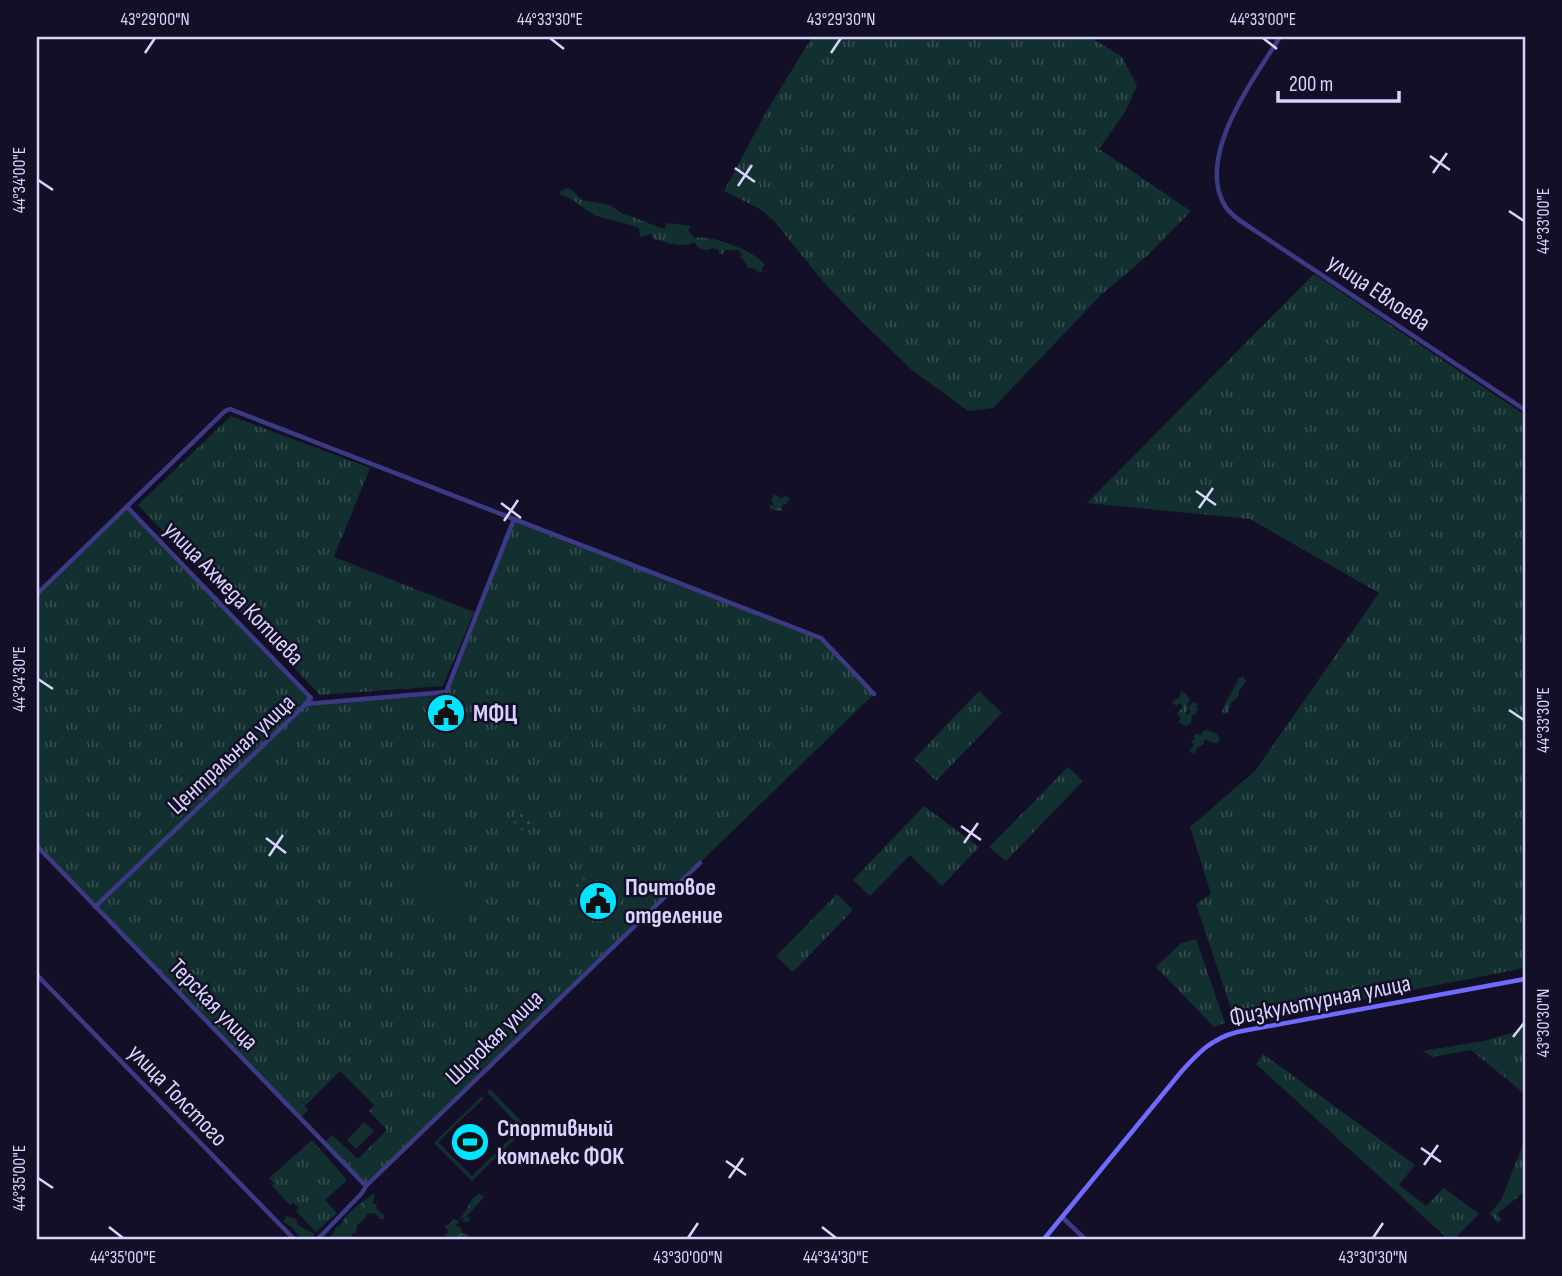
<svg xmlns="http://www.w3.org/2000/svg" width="1562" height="1276" font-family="'Sofia Sans Condensed',sans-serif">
  <defs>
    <pattern id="grass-tufts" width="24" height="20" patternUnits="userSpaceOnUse" patternTransform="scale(1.75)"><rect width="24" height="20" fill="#12302f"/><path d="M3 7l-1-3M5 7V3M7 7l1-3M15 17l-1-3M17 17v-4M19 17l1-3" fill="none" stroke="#344d4e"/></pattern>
    <pattern id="forest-crowns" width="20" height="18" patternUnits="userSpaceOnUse" patternTransform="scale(1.75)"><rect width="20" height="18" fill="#12302f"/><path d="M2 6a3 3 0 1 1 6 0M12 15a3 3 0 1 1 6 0" fill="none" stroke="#344d4e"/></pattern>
    <pattern id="park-dots" width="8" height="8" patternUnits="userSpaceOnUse" patternTransform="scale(1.75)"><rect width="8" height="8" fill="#12302f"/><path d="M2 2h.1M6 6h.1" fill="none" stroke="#344d4e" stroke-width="1.8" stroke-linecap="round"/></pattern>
  </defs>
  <rect width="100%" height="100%" fill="#130f26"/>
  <g fill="url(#grass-tufts)">
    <polygon points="812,37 1090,37 1122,57 1137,86 1125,112 1099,149 1191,211 1147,256 1101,295 993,408 968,411 912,370 860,320 827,286 773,220 760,209 724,191 765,114"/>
    <path d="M566,188L571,189L582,200L610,205L622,213L664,229L667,223L691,226L688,230L694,238C711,234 756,251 765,265L761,269L763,271L759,273L755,269L748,268L745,261L739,257L743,255L738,250H725L722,255L719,253V250L713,248L707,250L699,248L694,242C681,249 667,242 653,239L651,234L640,237L639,228C625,223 609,220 595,215C583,210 575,198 561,195L560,192Z"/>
    <polygon points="1314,274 1525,415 1525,968 1236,1024 1196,904 1211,894 1190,827 1255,771 1379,593 1250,519 1087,503"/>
    <polygon points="231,416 370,468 334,557 474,612 443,686 320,695 138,505"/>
    <polygon points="127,507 317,704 446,692 514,519 821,638 874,694 366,1186 324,1143 332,1135 358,1159 387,1130 369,1111 374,1105 340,1071 305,1106 308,1110 300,1119 37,846 37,594"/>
    <path d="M1243,676L1246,681L1239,691V696L1231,703L1228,713L1224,714L1222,712C1225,700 1234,691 1238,679Z"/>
    <polygon points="979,691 1002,713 936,781 914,759"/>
    <polygon points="1181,692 1185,693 1190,700 1187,704 1189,708 1185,715 1190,713 1190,705 1193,702 1198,704 1196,707 1198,710 1195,715 1192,714 1191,723 1186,726 1178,722 1181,719 1177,713 1183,707 1180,703 1177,706 1172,703 1174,700 1179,698"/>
    <polygon points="1207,730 1217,734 1220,739 1217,744 1204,739 1204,744 1197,748 1194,754 1189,751 1194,745 1191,740 1195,740 1194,736 1197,733 1200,736 1203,731"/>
    <polygon points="1068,767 1083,781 1006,861 989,847"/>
    <polygon points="924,806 979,847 942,886 910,855 870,896 853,880"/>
    <polygon points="837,894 853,910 793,972 776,956"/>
    <polygon points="1196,939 1225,1023 1214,1027 1156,967 1181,943"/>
    <polygon points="1525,1029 1525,1094 1471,1050 1432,1057 1423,1051 1484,1041"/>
    <polygon points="1263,1054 1415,1165 1399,1185 1426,1206 1444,1188 1479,1214 1454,1239 1448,1239 1256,1064"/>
    <polygon points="490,1089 527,1127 472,1181 434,1143 482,1096 484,1098 438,1142 472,1176 521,1128 487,1092"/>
    <polygon points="1525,1139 1525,1191 1497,1214 1501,1220 1498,1223 1490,1214 1502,1198"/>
    <polygon points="312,1140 347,1180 325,1200 337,1213 316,1232 296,1211 299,1208 293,1202 290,1205 272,1186 274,1183 269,1178"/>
  </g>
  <g fill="url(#forest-crowns)">
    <polygon points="774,494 781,498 785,496 790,498 786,505 783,504 781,511 770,509 769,506 774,504 771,500"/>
    <path d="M373,1194L375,1196L372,1204H377L376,1208L384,1215V1219H380L375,1213L367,1214L365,1219L357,1225L356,1233L351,1234L355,1239H328L335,1232V1228L340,1226C345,1213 361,1203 373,1194Z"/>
    <polygon points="479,1194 485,1196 466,1217 470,1218 470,1221 463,1222 464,1217 460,1220 472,1199"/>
    <polygon points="286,1216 296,1219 298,1225 313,1233 315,1238 301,1239 292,1227 283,1222"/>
    <polygon points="453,1219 459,1221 456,1226 460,1227 462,1233 467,1235 468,1239 443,1236 449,1232 444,1226 450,1224"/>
  </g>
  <g fill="url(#park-dots)">
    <polygon points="520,810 534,825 525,833 511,819"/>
    <polygon points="579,873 593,888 584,896 570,881"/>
  </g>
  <g fill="#12302f">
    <polygon points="428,872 433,874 467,908 470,918 463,929 453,932 445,930 411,895 412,881 417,876"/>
    <polygon points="364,1122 374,1131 356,1149 347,1140"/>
  </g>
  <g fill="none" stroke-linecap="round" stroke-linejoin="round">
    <g stroke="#3d3a85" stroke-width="4.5">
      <path d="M1280,37C1254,79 1195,156 1225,206C1232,217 1244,223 1254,230L1525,410"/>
      <polyline points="127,507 311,698"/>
      <polyline points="37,594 225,411 230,409 821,638 874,694"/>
      <polyline points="305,704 446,692 514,519"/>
      <polyline points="37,846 366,1186"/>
      <polyline points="95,907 307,703 310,697"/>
      <polyline points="37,975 294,1239"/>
      <polyline points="1063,1218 1085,1239"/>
      <polyline points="318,1239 362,1193 366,1186 700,863"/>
    </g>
    <path stroke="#6f6bff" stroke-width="4.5" d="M1044,1239L1181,1072C1198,1053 1211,1039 1237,1032L1525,979"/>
  </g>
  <path fill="none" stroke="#d9d4ff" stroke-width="2.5" d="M550,38L564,49M1263,38L1277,49M145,53L155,38M831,53L841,38M1430,156L1450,170M735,168L755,182M1433,173L1447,153M38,180L53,190M738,186L752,165M1509,211L1524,221M1196,491L1216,505M501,503L521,518M1199,508L1213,488M504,521L518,500M38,679L53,689M1509,710L1524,720M961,826L981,840M266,838L286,853M964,843L978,823M269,856L283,835M1513,1037L1524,1023M1421,1148L1441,1162M726,1161L746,1175M1424,1165L1438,1145M38,1178L53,1188M729,1178L743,1158M109,1227L123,1238M822,1227L836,1238M688,1238L698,1223M1373,1238L1383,1223"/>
  <defs>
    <g id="civic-disc" transform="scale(2.0125)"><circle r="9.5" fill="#00e5ff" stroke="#130f26"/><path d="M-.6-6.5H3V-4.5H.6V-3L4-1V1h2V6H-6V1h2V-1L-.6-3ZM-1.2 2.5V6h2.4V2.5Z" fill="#111"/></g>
    <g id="stadium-disc" transform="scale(2.0125)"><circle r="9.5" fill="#00e5ff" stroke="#130f26"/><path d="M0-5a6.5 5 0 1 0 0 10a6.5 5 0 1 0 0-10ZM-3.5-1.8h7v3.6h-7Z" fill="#111"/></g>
  </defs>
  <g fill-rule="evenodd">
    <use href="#civic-disc" x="446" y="713"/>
    <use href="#civic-disc" x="598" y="901"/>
    <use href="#stadium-disc" x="470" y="1142"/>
  </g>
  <g text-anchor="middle" stroke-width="5" stroke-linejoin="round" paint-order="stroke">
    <g font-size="24" fill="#d9d4ff" stroke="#130f26">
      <text transform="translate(1379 292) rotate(34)" y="8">улица Евлоева</text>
      <text transform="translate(234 593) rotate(46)" y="8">улица Ахмеда Котиева</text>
      <text transform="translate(231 754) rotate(-43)" y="8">Центральная улица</text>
      <text transform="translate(1320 1000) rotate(-11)" y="8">Физкультурная улица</text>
      <text transform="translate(214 1004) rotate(46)" y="8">Терская улица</text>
      <text transform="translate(494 1037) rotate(-44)" y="8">Широкая улица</text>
      <text transform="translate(178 1095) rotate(46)" y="8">улица Толстого</text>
    </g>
    <g font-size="24" font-weight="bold" fill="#d9d4ff" stroke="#130f26" text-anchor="start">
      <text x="473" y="721">МФЦ</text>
      <text x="625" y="895">Почтовое<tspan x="625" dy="28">отделение</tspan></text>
      <text x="497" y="1136">Спортивный<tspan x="497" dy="28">комплекс ФОК</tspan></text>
    </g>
  </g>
  <rect width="1562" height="1276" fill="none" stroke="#130f26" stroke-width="77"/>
  <path d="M1278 91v10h121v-10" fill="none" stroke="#d9d4ff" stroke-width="3.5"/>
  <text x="1289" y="91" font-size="21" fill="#d9d4ff" stroke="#130f26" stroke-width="5" paint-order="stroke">200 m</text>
  <rect x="38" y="38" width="1486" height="1200" fill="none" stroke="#d9d4ff" stroke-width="2.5"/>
  <g font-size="18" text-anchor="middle" fill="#d9d4ff">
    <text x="155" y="25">43°29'00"N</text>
    <text x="550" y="25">44°33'30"E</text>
    <text x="841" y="25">43°29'30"N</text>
    <text x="1263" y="25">44°33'00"E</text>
    <text transform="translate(19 180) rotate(-90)" y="6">44°34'00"E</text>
    <text transform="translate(1543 221) rotate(-90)" y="6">44°33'00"E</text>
    <text transform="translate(19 679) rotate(-90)" y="6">44°34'30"E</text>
    <text transform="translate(1543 720) rotate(-90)" y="6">44°33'30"E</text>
    <text transform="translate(1543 1023) rotate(-90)" y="6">43°30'30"N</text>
    <text transform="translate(19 1178) rotate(-90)" y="6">44°35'00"E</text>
    <text x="123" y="1263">44°35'00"E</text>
    <text x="688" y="1263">43°30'00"N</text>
    <text x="836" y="1263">44°34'30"E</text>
    <text x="1373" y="1263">43°30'30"N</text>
  </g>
</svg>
